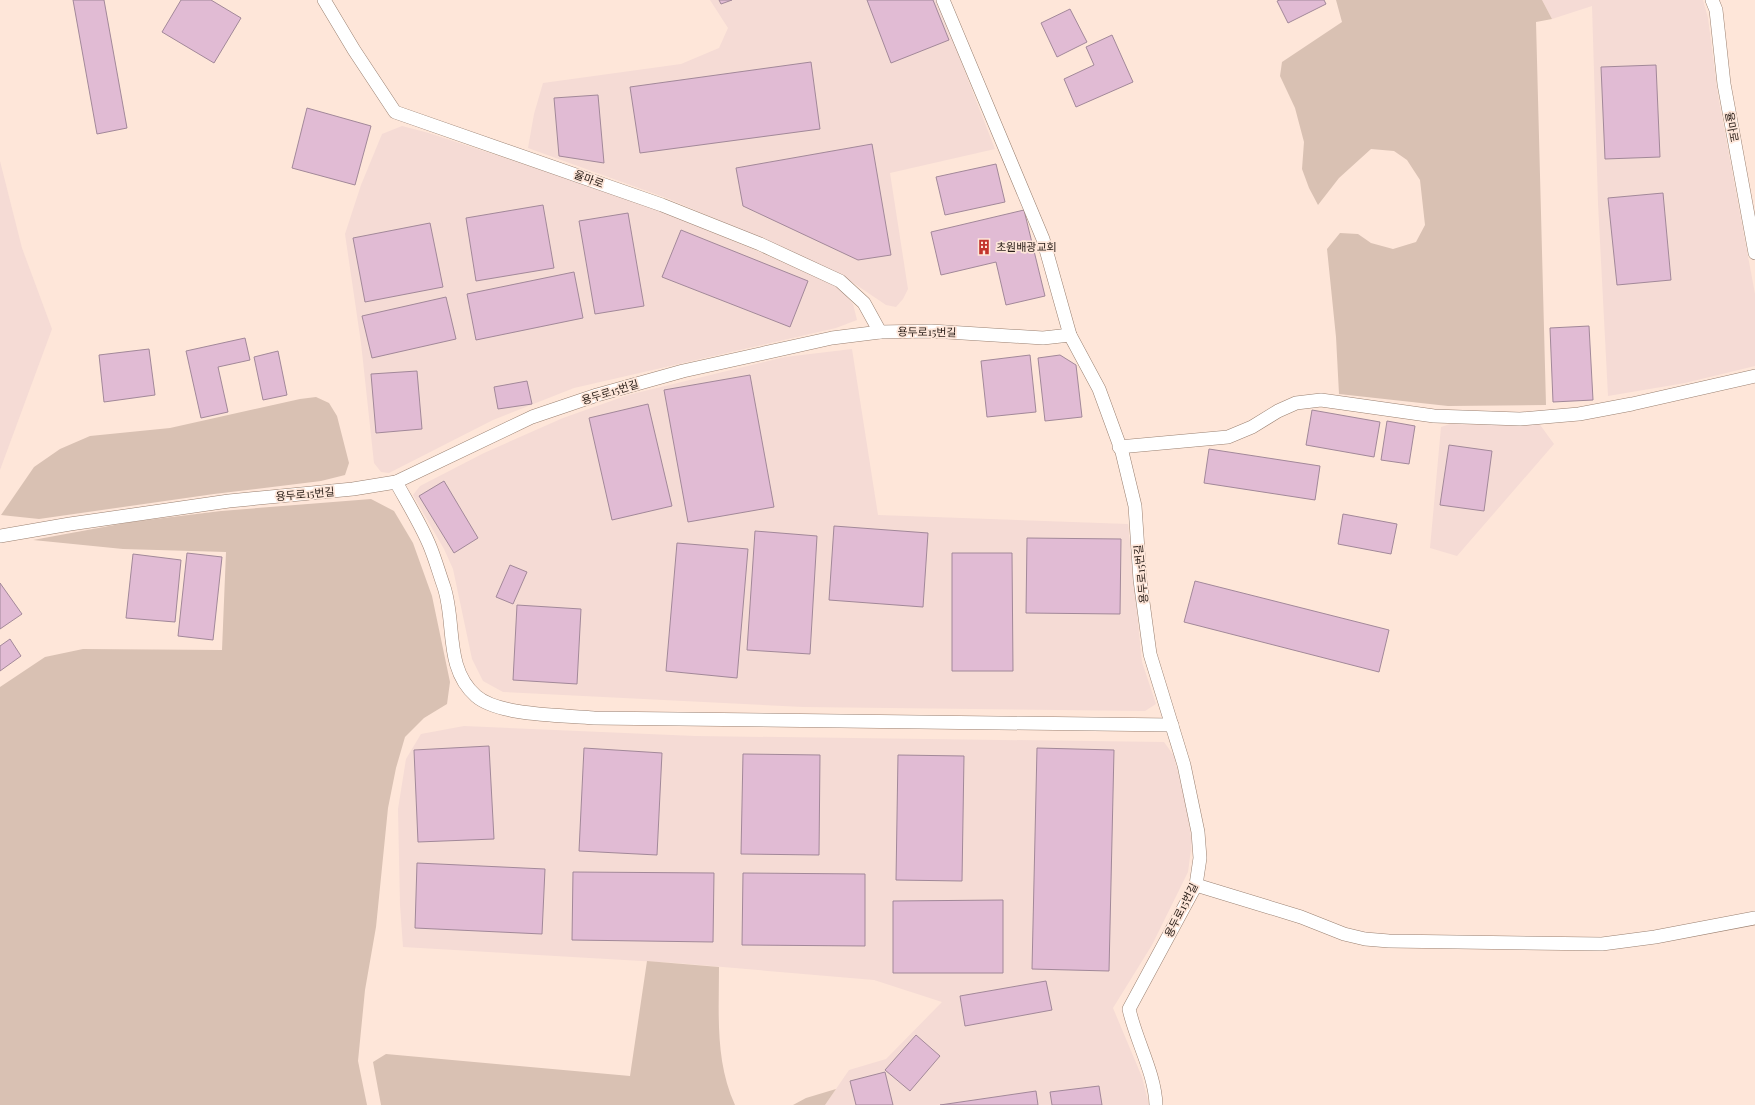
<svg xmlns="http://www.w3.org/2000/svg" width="1755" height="1105" font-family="'Playfair Display','Noto Sans KR',serif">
  <rect width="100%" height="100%" fill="#fee6d9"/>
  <g fill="#f5dbd5">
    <polygon points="710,0 937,0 995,149 890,173 908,289 903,299 896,307 886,305 843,276 789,250 669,199 528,148 534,114 543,83 681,64 719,48 728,28"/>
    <polygon points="1542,0 1703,0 1708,18 1718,95 1755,294 1755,366 1685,383 1608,396 1598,203 1592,6 1552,19"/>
    <polygon points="402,126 429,133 638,202 748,247 832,284 843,292 853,304 857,320 836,328 574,388 493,420 389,473 381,472 374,463 361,343 345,234 361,185 382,134"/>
    <polygon points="0,161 22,248 52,329 0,470"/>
    <polygon points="852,349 878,515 1128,524 1142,662 1156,704 1145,711 803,707 503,692 483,681 472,659 453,569 444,549 413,495 420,486 484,453 563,418 628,395 785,357"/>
    <polygon points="1538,422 1554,444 1457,556 1430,548 1441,427 1450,424 1508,425"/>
    <polygon points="464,726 695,736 1164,742 1174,756 1186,806 1192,842 1188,872 1152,945 1113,1008 1142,1077 1149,1105 825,1105 849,1070 886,1059 942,1002 874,980 676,963 403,947 400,905 398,809 406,759 421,734"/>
  </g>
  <g fill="#d9c1b3">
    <polygon points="1336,0 1542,0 1552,19 1536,22 1546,405 1448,406 1339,394 1336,337 1327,249 1340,233 1358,234 1371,243 1393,249 1416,242 1425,225 1420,180 1407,160 1394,151 1371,149 1339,178 1318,205 1309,188 1302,169 1304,142 1295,108 1280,76 1282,62 1342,22"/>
    <polygon points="316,397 329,403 337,416 349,463 345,475 321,481 214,494 39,519 1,515 34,467 60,449 90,436 170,428 300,399"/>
    <polygon points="371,499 394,511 413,543 432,596 450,682 447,704 424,718 405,737 396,768 388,808 376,927 365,990 358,1061 367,1105 0,1105 0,687 45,657 83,649 222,650 226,552 123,549 33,540 131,522 221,511"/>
    <path d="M647,961L719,967C719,1014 715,1061 735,1105H381L373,1062L386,1054L630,1076Z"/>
    <polygon points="836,1089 825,1105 793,1105 806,1098"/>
  </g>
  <g fill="#e1bbd4" stroke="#a28899">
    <polygon points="73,0 104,0 127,128 97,134"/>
    <polygon points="181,0 211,0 241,18 214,63 162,32"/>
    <polygon points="719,0 732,0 721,4"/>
    <polygon points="867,0 933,0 949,40 891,63"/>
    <polygon points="1280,0 1324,0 1326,4 1288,23 1277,1"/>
    <polygon points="1070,9 1087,42 1057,57 1041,23"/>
    <polygon points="1112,35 1133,82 1076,107 1064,79 1094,65 1086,47"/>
    <polygon points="811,62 820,129 640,153 630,87"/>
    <polygon points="1656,65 1660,157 1605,159 1601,67"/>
    <polygon points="598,95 604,163 559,156 554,98"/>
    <polygon points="307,108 371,126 355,185 292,168"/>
    <polygon points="872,144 891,255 858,260 743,206 736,168"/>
    <polygon points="996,164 1005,202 945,215 936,177"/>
    <polygon points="1663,193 1671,280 1617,285 1608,198"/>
    <polygon points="543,205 554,268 476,281 466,218"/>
    <polygon points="1024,210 1045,296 1006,305 996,262 941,275 931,232"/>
    <polygon points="628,213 644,306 595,314 579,221"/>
    <polygon points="430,223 443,287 365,302 353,238"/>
    <polygon points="681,230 808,281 790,327 662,277"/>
    <polygon points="574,272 583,318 476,340 467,294"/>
    <polygon points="446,297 456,339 372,358 362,316"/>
    <polygon points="1589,326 1593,400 1553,402 1550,328"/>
    <polygon points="245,338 250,360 218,367 228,412 201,418 186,351"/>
    <polygon points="149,349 155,395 104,402 99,355"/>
    <polygon points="278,351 287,395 263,400 254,357"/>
    <polygon points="1030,355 1036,412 987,417 981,361"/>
    <polygon points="1060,355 1076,365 1082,417 1045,421 1038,358"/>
    <polygon points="417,371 422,429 376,433 371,374"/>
    <polygon points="750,375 774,507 688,522 664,390"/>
    <polygon points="527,381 532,404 498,409 494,387"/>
    <polygon points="648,404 672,506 612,520 589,418"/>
    <polygon points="1312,410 1380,422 1374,457 1306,445"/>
    <polygon points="1387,421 1415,426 1409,464 1381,460"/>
    <polygon points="1449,445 1492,451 1484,511 1440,505"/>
    <polygon points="1209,449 1320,466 1315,500 1204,483"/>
    <polygon points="444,481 478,538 454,553 419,496"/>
    <polygon points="1343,514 1397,524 1391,554 1338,544"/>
    <polygon points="834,526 928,533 923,607 829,600"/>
    <polygon points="755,531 817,536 810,654 747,650"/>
    <polygon points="1027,538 1121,539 1120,614 1026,613"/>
    <polygon points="677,543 748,549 737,678 666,671"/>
    <polygon points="187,553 222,557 213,640 178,636"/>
    <polygon points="952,553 1012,553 1013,671 952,671"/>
    <polygon points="133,554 181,560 175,622 126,618"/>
    <polygon points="510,565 527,572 513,604 496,597"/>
    <polygon points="1195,581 1389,630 1379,672 1184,622"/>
    <polygon points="0,583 22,614 0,629"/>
    <polygon points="517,605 581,609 577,684 513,680"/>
    <polygon points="10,639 21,656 0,671 0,646"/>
    <polygon points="489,746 494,839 418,842 414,750"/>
    <polygon points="584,748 662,753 657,855 579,851"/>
    <polygon points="1037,748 1114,750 1109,971 1032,969"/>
    <polygon points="743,754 820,755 819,855 741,854"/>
    <polygon points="898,755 964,756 962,881 896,880"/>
    <polygon points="417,863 545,869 542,934 415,928"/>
    <polygon points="573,872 714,873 713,942 572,940"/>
    <polygon points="743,873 865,874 865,946 742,945"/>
    <polygon points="1003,900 1003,973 893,973 893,901"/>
    <polygon points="1046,981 1052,1010 965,1026 960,996"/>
    <polygon points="916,1035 940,1056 910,1091 885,1070"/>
    <polygon points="885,1072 893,1105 856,1105 850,1081"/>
    <polygon points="1099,1086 1102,1105 1052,1105 1050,1092"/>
    <polygon points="1036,1091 1038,1105 940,1105"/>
  </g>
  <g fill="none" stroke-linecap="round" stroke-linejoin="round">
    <g stroke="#9a8071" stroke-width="14">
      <g id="lane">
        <polyline points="324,0 354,50 395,112 662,205 760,244 840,281 864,303 880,332"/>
        <polyline points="943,0 1043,239 1070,335"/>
        <polyline points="1712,0 1716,10 1724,84 1755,253"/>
        <polyline points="1119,447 1228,437 1252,427 1278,411 1296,403 1321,400 1434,416 1520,419 1579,414 1632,404 1755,376"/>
        <path d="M396,482C407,502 420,523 429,544C435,558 439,573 444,587C456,623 444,668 476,696C499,716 563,715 594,718L1172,725"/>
        <path d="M0,536L70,524L229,501L353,489L396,482L532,417L597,395L683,371L832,338L880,332L931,331L1043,338L1070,335L1099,389L1122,452L1135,506L1140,580L1150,654L1184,765L1198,832L1200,858L1196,885L1129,1009C1136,1041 1155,1073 1156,1105"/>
        <polyline points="1196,885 1301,917 1344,934 1365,939 1389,941 1602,944 1655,937 1755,918"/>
      </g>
    </g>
    <use href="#lane" stroke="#fff" stroke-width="13"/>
  </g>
  <defs>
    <g id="building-bare" transform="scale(1.2)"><path d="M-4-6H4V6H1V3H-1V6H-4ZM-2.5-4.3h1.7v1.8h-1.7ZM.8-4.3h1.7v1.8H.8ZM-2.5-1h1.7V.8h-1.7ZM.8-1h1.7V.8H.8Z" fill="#c3352c" stroke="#fee6d9" stroke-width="2.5" paint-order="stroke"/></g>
  </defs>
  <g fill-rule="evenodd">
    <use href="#building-bare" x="984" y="247"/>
  </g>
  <g text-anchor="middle" stroke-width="3.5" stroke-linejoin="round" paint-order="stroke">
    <g font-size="11" fill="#2b201a" stroke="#fee6d9">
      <text transform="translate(1732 127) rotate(79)" y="4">율마로</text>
      <text transform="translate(589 179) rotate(20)" y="4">율마로</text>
      <text transform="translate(927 332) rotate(1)" y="4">용두로15번길</text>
      <text transform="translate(610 392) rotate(-17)" y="4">용두로15번길</text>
      <text transform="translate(305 494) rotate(-5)" y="4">용두로15번길</text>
      <text transform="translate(1141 574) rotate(-96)" y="4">용두로15번길</text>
      <text transform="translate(1181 910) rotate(-63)" y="4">용두로15번길</text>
    </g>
    <g font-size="11" fill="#2b201a" stroke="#fee6d9" text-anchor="start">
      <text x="996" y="251">초원배광교회</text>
    </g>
  </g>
</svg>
